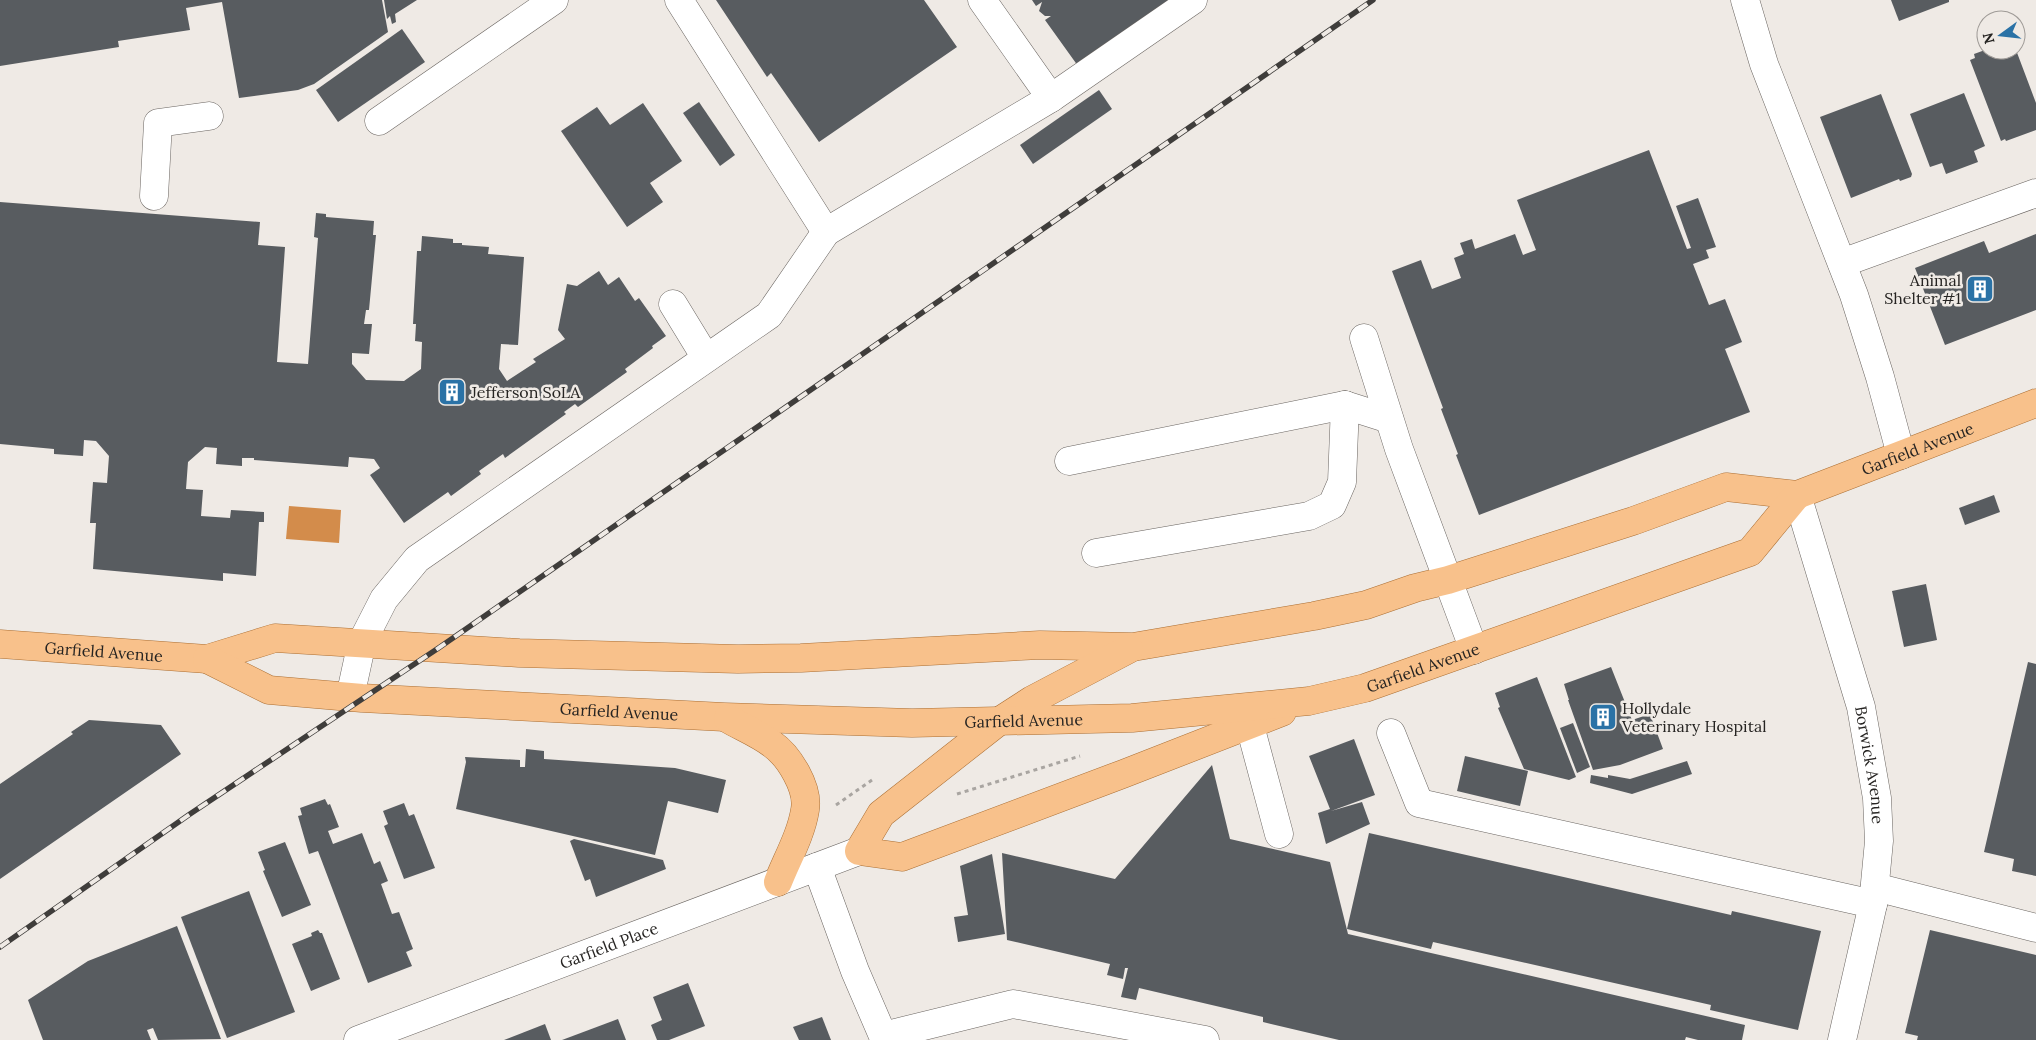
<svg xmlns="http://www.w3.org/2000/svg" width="2036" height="1040" font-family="Lora,serif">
  <rect width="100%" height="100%" fill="#efeae5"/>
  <polygon fill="#d38c4b" points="289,506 341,510 339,543 286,539"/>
  <g fill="#585c60">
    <polygon points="0,0 382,0 388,32 314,84 298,90 239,98 222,2 186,8 190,30 118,41 119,47 0,66"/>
    <polygon points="384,0 417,0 395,14 396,22 392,24 390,16 387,19"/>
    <polygon points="716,0 924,0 957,47 819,142 771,73 767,77"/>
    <polygon points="1032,0 1173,0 1078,66 1045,20 1051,16 1045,16 1039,11 1042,2 1036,6"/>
    <polygon points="1891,0 1949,0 1949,2 1899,21"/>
    <polygon points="402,29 425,62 338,122 316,90"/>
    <polygon points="1985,50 2016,50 2036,103 2036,130 2006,141 2005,139 2001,141 1970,60 1975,58 1974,54"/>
    <polygon points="1099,90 1112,109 1033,164 1020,145"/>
    <polygon points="1964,93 1985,146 1974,151 1978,162 1946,174 1942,163 1930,167 1910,114"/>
    <polygon points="1881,94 1912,174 1911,177 1900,181 1899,179 1851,198 1820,117"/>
    <polygon points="699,102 735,155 720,166 683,113"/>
    <polygon points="643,103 682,161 650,183 663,202 627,227 561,131 597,107 610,125"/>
    <polygon points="1649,150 1687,249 1691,248 1676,206 1698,198 1716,247 1706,250 1709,258 1693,264 1709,305 1725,299 1742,342 1725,349 1750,412 1479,515 1456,455 1458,454 1441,409 1443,408 1392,271 1421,260 1432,289 1461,278 1454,258 1464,254 1460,243 1472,239 1475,249 1515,234 1523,255 1536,250 1517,200"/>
    <polygon points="0,202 260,222 258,245 285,247 277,362 308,364 318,238 314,237 316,213 326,214 326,217 374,221 373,235 376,235 369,310 366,310 364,324 372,324 369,354 352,353 352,364 366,380 404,381 421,369 422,342 415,341 416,324 413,324 417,251 421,251 422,236 453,239 453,243 462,243 462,245 489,247 488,254 524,257 518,345 501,344 499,369 507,381 536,362 533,359 565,339 558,330 567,284 577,286 599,271 608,285 619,277 635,301 639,298 666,336 652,346 653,348 625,369 627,372 578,407 575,404 564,412 566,414 505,458 503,454 479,471 481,474 451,496 448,492 404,523 370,475 380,468 374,459 349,457 348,467 254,460 254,458 242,458 242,466 216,464 217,448 205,447 188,462 186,489 203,490 201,516 230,518 231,510 264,512 264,522 259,522 256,576 223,573 223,581 93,569 96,523 90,523 93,482 107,483 109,456 96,441 84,440 83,456 54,454 54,449 0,444"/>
    <polygon points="2036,234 2036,310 1945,345 1915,268 1984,241 1989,253"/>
    <polygon points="1994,495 2000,512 1965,525 1959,508"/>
    <polygon points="1926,584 1937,640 1904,647 1892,591"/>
    <polygon points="2028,662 2036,664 2036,876 2012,871 2014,859 1984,852"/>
    <polygon points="1611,667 1632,720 1650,714 1663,749 1620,765 1593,770 1568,700 1569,700 1564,684"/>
    <polygon points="1537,677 1576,777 1569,780 1524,769 1498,708 1500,707 1495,693"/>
    <polygon points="89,720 161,725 181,754 0,879 0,784 73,734 71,732"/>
    <polygon points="1573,723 1590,767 1577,773 1560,728"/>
    <polygon points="1354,739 1375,795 1331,811 1362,802 1370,824 1326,844 1318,813 1330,809 1309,756"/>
    <polygon points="526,749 544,751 544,759 675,768 726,780 718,813 668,801 655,855 456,809 466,762 465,757 520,760 520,767 525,767"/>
    <polygon points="1465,756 1528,771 1520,806 1457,791"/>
    <polygon points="1687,761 1692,774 1632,794 1590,783 1591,775 1608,778 1608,775 1630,779"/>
    <polygon points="1212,765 1230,839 1330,862 1348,934 1745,1025 1742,1040 1698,1040 1686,1037 1685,1040 1339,1040 1263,1022 1263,1017 1139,988 1143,972 1136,1000 1121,997 1128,968 1125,968 1123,979 1107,975 1110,964 1007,940 1002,853 1115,879"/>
    <polygon points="325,799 328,805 330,804 339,827 328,831 333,844 362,833 374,864 380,861 388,881 381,884 392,914 399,912 413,949 406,952 412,966 368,983 318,851 309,854 298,816 302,815 300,808"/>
    <polygon points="404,803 409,816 414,814 435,868 404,879 384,826 388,824 383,811"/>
    <polygon points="1369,833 1731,915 1732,911 1821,931 1798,1030 1710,1010 1711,1005 1433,942 1431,949 1347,929"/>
    <polygon points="574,839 663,860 666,869 596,897 590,879 585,881 570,841"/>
    <polygon points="285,842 311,905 282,917 263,871 265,870 258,852"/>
    <polygon points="992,854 1005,934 958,942 954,917 968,915 960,866"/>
    <polygon points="249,891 295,1012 227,1038 181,917"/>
    <polygon points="177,926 221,1039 158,1040 153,1028 147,1030 151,1040 43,1040 28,1000 88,961"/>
    <polygon points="318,930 320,933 322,933 340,979 311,991 292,944 312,936 311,933"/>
    <polygon points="1930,930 2036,955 2036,1040 1917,1040 1918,1036 1905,1033"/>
    <polygon points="688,983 705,1026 669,1040 657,1040 651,1025 662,1020 653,997"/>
    <polygon points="822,1017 831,1040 799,1040 793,1027"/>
    <polygon points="618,1019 626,1040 562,1040"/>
    <polygon points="545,1024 551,1040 504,1040"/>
  </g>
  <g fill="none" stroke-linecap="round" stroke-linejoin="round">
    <g stroke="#6a6561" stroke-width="29">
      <g id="minor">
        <polyline points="679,0 826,232"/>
        <polyline points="982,0 1051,98"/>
        <polyline points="1745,0 1764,64 1854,295 1880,377 1901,455"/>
        <polyline points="379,121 554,0"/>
        <polyline points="154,196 158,123 209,116"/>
        <polyline points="1842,263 2036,193"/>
        <polyline points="673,304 706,358"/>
        <polyline points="1364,338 1399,449 1474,650"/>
        <polyline points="1069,461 1345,405 1389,419"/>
        <path id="s1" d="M1797,495L1861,707L1877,798L1879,841L1873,904L1842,1040"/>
        <polyline points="1096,553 1309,516 1332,505 1342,482 1345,405"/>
        <polyline points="350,697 362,642 384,599 417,559 769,315 826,232 1051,98 1193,0"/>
        <polyline points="1250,726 1279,834"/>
        <polyline points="1391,733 1419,803 1873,904"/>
        <polyline points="817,867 855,971 883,1036 1013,1004 1205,1040"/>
        <polyline points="1875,887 2036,928"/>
        <path id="s2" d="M358,1040L859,851"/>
      </g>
    </g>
    <g stroke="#ab6f34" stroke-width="29">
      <g id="major">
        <path id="s3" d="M0,644L207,659L275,638L519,653L738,659L801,658L1040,645L1133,647L1314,616L1366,605L1415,588L1448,580L1633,521L1726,487L1797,495L2036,403"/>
        <polyline points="1129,649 1032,700 998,722 881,814 859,851 902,857 1123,774 1282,712"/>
        <path id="s4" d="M207,659L269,690L362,698L724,717L912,723L1132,718L1309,701L1365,688L1750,552L1797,495"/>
        <path d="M728,719C742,727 759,734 772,744C789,756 809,788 805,810C801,835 787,859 778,882"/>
      </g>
    </g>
    <g stroke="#a9a5a1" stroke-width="3" stroke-dasharray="4 4" stroke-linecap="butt">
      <polyline points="957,794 1080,756"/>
      <polyline points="836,805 872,780"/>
    </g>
    <use href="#minor" stroke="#fff" stroke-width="28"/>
    <use href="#major" stroke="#f8c18b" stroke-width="28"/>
    <g stroke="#3f3d3b" stroke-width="5.5">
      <polyline id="rail" points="0,947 190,814 440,647 1373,0"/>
    </g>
    <use href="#rail" stroke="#efeae5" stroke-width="4" stroke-dasharray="11" stroke-linecap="butt"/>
  </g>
  <defs>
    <g id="building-square" transform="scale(1.4375)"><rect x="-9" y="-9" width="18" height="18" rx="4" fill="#2a72a6" stroke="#efeae5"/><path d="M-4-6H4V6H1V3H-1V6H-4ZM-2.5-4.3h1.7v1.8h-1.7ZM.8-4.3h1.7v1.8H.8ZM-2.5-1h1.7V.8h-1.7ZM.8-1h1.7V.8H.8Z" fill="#fff"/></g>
  </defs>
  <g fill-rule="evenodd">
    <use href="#building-square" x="1980" y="289"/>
    <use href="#building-square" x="452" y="392"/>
    <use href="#building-square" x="1603" y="717"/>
  </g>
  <g text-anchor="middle" stroke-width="5" stroke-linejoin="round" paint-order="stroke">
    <g font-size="16" fill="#262422" stroke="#efeae5" text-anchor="start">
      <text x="1961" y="286" text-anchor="end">Animal<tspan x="1961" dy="18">Shelter #1</tspan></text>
      <text x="471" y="398">Jefferson SoLA</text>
      <text x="1622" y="714">Hollydale<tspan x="1622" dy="18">Veterinary Hospital</tspan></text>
    </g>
    <g font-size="16" fill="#262422" stroke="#efeae5">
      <text dy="6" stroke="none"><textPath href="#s3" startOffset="1954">Garfield Avenue</textPath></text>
      <text dy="6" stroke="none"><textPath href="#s3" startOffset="104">Garfield Avenue</textPath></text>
      <text dy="6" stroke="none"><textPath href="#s4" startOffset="1230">Garfield Avenue</textPath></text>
      <text dy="6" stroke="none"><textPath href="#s4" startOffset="420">Garfield Avenue</textPath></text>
      <text dy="6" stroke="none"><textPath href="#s4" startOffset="825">Garfield Avenue</textPath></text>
      <text dy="6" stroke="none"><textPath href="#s1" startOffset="280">Borwick Avenue</textPath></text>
      <text dy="6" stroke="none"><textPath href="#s2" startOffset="268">Garfield Place</textPath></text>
    </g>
  </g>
  <g transform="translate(2001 35) rotate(255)"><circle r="24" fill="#efeae5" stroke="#9f9b97"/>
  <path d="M0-4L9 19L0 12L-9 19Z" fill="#2a72a6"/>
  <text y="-8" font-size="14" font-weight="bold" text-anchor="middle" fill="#262422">N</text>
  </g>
</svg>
